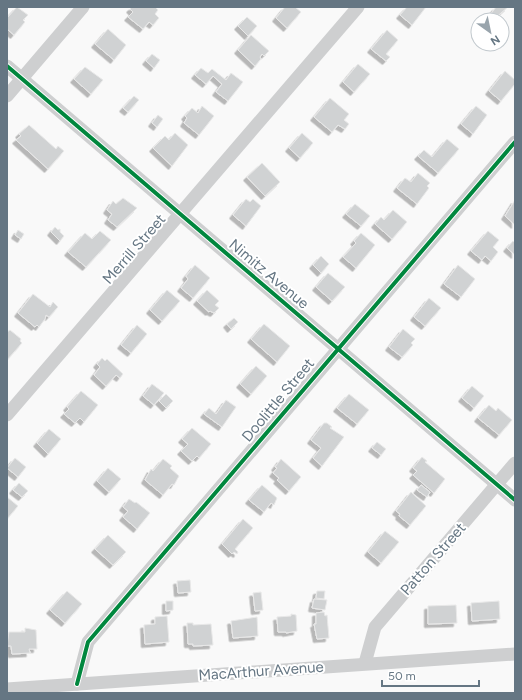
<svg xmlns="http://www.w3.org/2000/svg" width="522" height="700" font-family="Figtree,sans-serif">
  <defs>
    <filter id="shadow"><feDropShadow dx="-3.5" dy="3.5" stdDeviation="0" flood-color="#0004"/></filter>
  </defs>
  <rect width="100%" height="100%" fill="#f9f9f9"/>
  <g fill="#d0d2d3" stroke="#e8e8e8" filter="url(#shadow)">
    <polygon points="17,7 28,15 23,20 25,22 14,35 7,29 7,18"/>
    <polygon points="132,7 155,7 158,10 155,14 159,18 153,25 149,22 143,29 128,17 133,12 130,9"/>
    <polygon points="285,7 295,7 301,12 287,28 276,18"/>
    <polygon points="407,7 426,7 412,25 400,15"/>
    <polygon points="496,7 508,7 494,19 490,15"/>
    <polygon points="247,17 257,26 248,36 238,26"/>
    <polygon points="108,29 126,45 114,60 95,44"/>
    <polygon points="387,30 398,40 386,54 390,57 386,61 371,49"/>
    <polygon points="251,35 269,51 264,56 262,54 260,57 261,59 255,66 238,50"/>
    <polygon points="152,54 160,60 154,68 146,61"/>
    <polygon points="358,64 370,74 354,92 343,82"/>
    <polygon points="85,67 103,80 91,94 74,79"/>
    <polygon points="201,68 208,73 212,69 226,80 231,73 243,82 228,101 216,92 222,84 213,76 206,84 195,75"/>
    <polygon points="505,71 515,80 515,84 501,101 489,91"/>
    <polygon points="134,96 139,100 128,112 123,108"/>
    <polygon points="330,98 349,114 344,120 349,124 345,129 338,125 332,132 314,117"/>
    <polygon points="202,106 214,116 199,135 184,123 187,118 185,116 192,108 198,113"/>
    <polygon points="476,106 487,115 473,134 461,124"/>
    <polygon points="158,115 163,119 157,127 152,123"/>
    <polygon points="29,125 56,149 58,146 64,151 48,169 16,140 21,136 19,134"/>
    <polygon points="175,133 188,145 172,166 153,148 165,136 169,140"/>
    <polygon points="302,133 313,143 300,158 289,148"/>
    <polygon points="447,139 459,149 438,173 418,156 424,150 432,157"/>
    <polygon points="262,163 280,182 265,196 247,177"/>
    <polygon points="418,173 430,183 427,186 429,188 417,204 397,188 405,178 411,182"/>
    <polygon points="123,198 137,208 117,227 108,220 112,214 107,210 113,201 116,204"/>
    <polygon points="246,199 250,202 253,199 261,206 246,226 233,215"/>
    <polygon points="515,200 515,225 505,216"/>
    <polygon points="355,204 370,216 361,226 346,214"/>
    <polygon points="393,210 407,222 392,239 375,224 381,217 384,220"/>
    <polygon points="55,227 58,230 60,229 60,232 64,236 60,241 51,232"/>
    <polygon points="18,230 24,234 21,239 15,235"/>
    <polygon points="100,231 111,240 86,267 68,252 85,233 92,239"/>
    <polygon points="488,231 499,240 493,247 498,252 491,261 485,256 482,260 471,251"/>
    <polygon points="361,233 375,245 356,268 343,257 356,243 354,241"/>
    <polygon points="513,241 515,243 515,255 507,248"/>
    <polygon points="321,256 329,264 321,273 313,265"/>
    <polygon points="195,265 210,278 193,298 181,288 188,279 186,276"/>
    <polygon points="458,265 475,279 461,297 444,284"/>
    <polygon points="328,273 345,287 332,301 316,287"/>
    <polygon points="167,290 180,301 162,321 150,310"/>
    <polygon points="207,290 219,301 215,305 219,308 214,313 210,311 209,312 197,301"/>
    <polygon points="33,294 50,307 53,302 58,307 49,317 46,315 45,319 39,327 37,325 35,327 18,313"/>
    <polygon points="429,298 441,308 425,326 414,317"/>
    <polygon points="234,318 238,322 231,329 227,324"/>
    <polygon points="264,324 290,346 277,362 251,339"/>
    <polygon points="137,325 147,334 131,353 121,345"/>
    <polygon points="403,329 415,339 411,343 413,345 402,357 389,347"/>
    <polygon points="10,330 21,339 20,341 22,343 7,360 7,332"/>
    <polygon points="102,358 105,361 107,359 123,374 120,378 116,375 106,386 94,375 100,367 97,364"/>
    <polygon points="256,366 267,376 251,394 240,384"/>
    <polygon points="152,384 164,393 154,405 143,396"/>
    <polygon points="472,386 484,396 474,408 462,398"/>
    <polygon points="81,391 98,405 84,422 80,418 75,423 64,414 69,409 67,407"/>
    <polygon points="166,394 173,401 166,408 159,401"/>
    <polygon points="349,394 369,410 357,424 337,408"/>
    <polygon points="226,400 236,407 222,427 204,414 209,408 216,414"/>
    <polygon points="489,405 496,411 498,408 512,420 499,435 478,418"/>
    <polygon points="324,423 327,423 332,427 330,428 344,437 322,466 313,458 321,448 311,440"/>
    <polygon points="192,428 211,444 199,458 197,456 192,461 181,451 188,444 182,439"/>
    <polygon points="49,429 61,439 48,454 37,443"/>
    <polygon points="377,442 386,449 381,455 372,448"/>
    <polygon points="422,457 427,461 425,462 445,479 434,493 413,475 417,471 413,468"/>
    <polygon points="15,458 26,467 18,477 7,468"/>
    <polygon points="163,459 172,466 170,468 179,476 174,485 172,484 163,495 145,480 151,469 153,471"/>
    <polygon points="281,459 301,477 289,491 277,480 279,478 273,473 277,468 275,467"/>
    <polygon points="108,468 121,479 109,492 97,481"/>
    <polygon points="19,483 28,491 22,497 13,490"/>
    <polygon points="262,485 277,498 274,505 271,503 264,512 249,500"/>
    <polygon points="421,485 430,492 427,497 417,490"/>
    <polygon points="411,492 426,506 410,525 399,516 400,514 396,511"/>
    <polygon points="7,497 18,506 7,519"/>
    <polygon points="129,499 135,503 136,502 150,513 137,529 123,517 128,511 123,507"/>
    <polygon points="243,519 253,528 235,549 238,552 237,554 234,552 232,554 222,544"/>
    <polygon points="385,531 399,542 381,563 368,552"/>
    <polygon points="108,535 126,552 113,565 95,549"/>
    <polygon points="190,580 191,592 178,593 177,581"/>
    <polygon points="67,591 82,604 65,623 50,610"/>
    <polygon points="317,591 325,591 324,599 316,598"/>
    <polygon points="261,592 263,610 255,611 253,593"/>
    <polygon points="314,599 327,600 325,610 312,608"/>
    <polygon points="166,601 173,601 173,610 166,611"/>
    <polygon points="499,601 500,619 472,621 471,603"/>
    <polygon points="456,605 457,623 428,624 428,606"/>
    <polygon points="324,612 325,616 327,615 329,638 317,639 314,624 316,624 316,613"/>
    <polygon points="291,614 296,615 297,631 286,633 286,632 278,632 277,617 291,616"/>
    <polygon points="167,616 169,642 145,644 144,625 155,624 155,617"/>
    <polygon points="257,617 258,636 233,638 231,621"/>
    <polygon points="187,623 193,623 193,625 211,624 213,645 193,646 193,644 188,644"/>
    <polygon points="25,628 36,630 37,649 29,649 30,653 12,654 11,646 7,646 9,632 25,632"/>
  </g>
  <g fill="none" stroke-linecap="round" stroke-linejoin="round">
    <g stroke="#cecfd0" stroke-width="13">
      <polyline points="7,66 515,500"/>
      <polyline points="7,96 83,7"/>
      <polyline points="7,415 358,7"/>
      <polyline points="365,663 375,627 515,463"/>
      <polyline points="77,684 88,642 515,142"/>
      <polyline points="7,689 515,654"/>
    </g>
    <g stroke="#fff" stroke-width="6">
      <g id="cycleway">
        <polyline points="7,66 515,500"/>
        <polyline points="77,684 88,642 515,142"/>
      </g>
    </g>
    <use href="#cycleway" stroke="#00873e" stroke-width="4"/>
  </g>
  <g text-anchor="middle" stroke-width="4" stroke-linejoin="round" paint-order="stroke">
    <g font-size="15" fill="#657683" stroke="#fff">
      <text transform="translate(134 249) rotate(-49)" y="5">Merrill Street</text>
      <text transform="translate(269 274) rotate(40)" y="5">Nimitz Avenue</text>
      <text transform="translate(278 400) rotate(-50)" y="5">Doolittle Street</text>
      <text transform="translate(433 559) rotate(-49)" y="5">Patton Street</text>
      <text transform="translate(261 671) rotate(-4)" y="5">MacArthur Avenue</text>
    </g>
  </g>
  <rect width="522" height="700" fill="none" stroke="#657683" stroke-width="16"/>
  <g transform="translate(490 32) rotate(147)"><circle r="19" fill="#ffffff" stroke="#c1c8cd"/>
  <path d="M0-3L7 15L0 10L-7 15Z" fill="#99a4ac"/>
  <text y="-6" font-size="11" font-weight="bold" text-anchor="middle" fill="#657683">N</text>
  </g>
  <path d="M382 680v6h97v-6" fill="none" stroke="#657683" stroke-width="2"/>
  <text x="388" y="680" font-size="12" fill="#657683" stroke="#ffffff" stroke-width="3" paint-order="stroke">50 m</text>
</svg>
